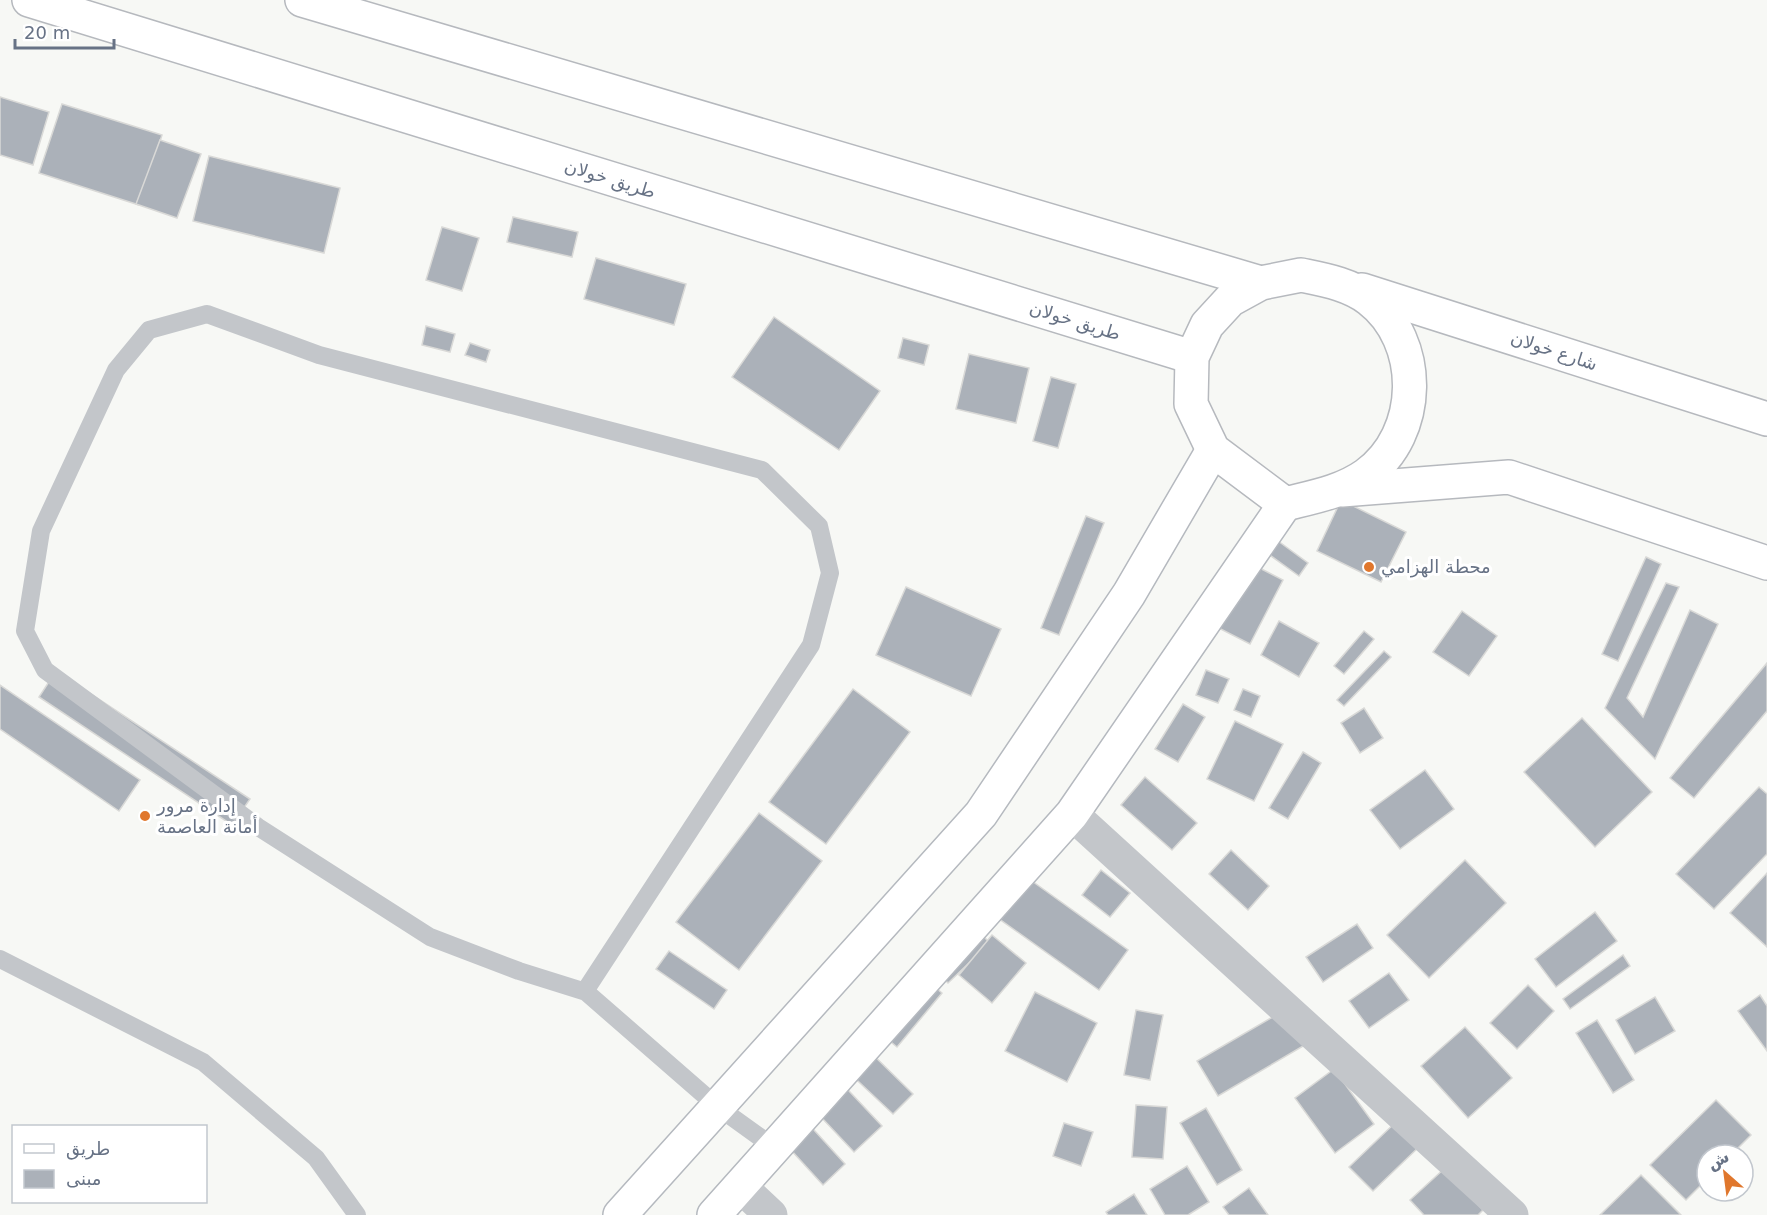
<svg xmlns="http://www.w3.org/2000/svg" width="1767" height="1215" font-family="'DejaVu Sans','Noto Sans Arabic',sans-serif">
  <rect width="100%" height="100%" fill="#f7f8f5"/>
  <g fill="#abb1b9" stroke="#d9d9d7" stroke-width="1.5">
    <polygon points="0,97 49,112 33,165 0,155"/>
    <polygon points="62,104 162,135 139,205 39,173"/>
    <polygon points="160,140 201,154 177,218 136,204"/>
    <polygon points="209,156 340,188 324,253 193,221"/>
    <polygon points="513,217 578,232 572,257 507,242"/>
    <polygon points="442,227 479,238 462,291 426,280"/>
    <polygon points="596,258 686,284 674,325 584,299"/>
    <polygon points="774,317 880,391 839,450 732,377"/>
    <polygon points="426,326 455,334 450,352 422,345"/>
    <polygon points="903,338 929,345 924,365 898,358"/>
    <polygon points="470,343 490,350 486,362 465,355"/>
    <polygon points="969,354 1029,368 1016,423 956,409"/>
    <polygon points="1051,377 1076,384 1058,448 1033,441"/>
    <polygon points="1341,500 1406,532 1381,582 1317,551"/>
    <polygon points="1086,516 1104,523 1059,635 1041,628"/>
    <polygon points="1274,538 1308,563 1299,576 1264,551"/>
    <polygon points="1232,554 1283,580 1250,644 1199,618"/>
    <polygon points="1646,557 1661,564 1618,661 1602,654"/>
    <polygon points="1666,583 1679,587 1627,698 1643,717 1690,610 1718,624 1655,759 1605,708"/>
    <polygon points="906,587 1001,629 971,696 876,655"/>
    <polygon points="1462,611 1497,636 1469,676 1433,652"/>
    <polygon points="1279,621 1319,643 1299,677 1261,655"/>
    <polygon points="1364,631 1374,639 1344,674 1334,666"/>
    <polygon points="1384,651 1391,657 1344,706 1337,700"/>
    <polygon points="1767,663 1767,711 1694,798 1670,778"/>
    <polygon points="1206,670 1229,679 1218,703 1196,695"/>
    <polygon points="56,671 250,799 232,825 39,697"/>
    <polygon points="0,685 140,780 119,811 0,729"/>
    <polygon points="853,689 910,732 826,844 769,802"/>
    <polygon points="1243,689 1260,696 1251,717 1234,710"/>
    <polygon points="1183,704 1205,717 1178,762 1155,749"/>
    <polygon points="1364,708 1383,738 1360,753 1341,723"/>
    <polygon points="1582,718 1652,792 1595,847 1524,772"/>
    <polygon points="1235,721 1283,744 1254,801 1207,779"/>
    <polygon points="1303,752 1321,763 1288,819 1269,808"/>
    <polygon points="1425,770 1454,809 1400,849 1370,810"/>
    <polygon points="1145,777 1197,823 1172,850 1121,805"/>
    <polygon points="1759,787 1767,794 1767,854 1714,909 1676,874"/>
    <polygon points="759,813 822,861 739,970 676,922"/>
    <polygon points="1231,850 1269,886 1248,910 1209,874"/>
    <polygon points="1465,860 1506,903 1429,978 1387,935"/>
    <polygon points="1101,870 1130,893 1110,917 1082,895"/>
    <polygon points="1018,871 1128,950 1099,990 988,911"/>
    <polygon points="1767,873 1767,947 1730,913"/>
    <polygon points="1595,912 1617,941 1556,987 1535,959"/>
    <polygon points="969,922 990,943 948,983 928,963"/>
    <polygon points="1357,924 1373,948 1323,982 1306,957"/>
    <polygon points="992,935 1026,963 992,1003 959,975"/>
    <polygon points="669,951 727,990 714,1009 656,969"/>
    <polygon points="1623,955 1630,966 1570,1009 1563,999"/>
    <polygon points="913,969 942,993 897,1047 868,1023"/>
    <polygon points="1389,973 1409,1000 1369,1028 1349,1001"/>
    <polygon points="1528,985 1554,1011 1517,1049 1490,1023"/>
    <polygon points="1035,992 1097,1023 1067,1082 1005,1051"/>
    <polygon points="1760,995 1767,1006 1767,1051 1738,1011"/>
    <polygon points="1655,997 1675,1031 1635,1054 1616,1020"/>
    <polygon points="1290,1007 1310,1042 1218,1096 1197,1061"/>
    <polygon points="1136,1010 1163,1015 1150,1080 1124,1075"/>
    <polygon points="1597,1020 1634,1080 1613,1093 1576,1033"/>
    <polygon points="1465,1027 1512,1078 1468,1118 1421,1066"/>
    <polygon points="864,1046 913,1094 893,1114 843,1067"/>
    <polygon points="1334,1069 1374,1124 1335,1153 1295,1098"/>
    <polygon points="833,1074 882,1126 854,1152 805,1100"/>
    <polygon points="1716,1100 1751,1135 1731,1155 1707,1155 1707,1179 1686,1200 1650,1165"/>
    <polygon points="1136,1105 1167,1107 1163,1159 1132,1157"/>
    <polygon points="1206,1108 1242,1170 1217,1185 1180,1123"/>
    <polygon points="803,1118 845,1164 823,1185 780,1138"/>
    <polygon points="1399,1119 1422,1144 1373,1191 1349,1167"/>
    <polygon points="1064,1123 1093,1132 1081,1166 1053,1156"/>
    <polygon points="1187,1166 1209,1202 1188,1215 1165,1215 1150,1189"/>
    <polygon points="1445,1168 1483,1210 1478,1215 1424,1215 1410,1200"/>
    <polygon points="1641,1175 1681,1215 1600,1215"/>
    <polygon points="1249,1188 1268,1215 1229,1215 1223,1207"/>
    <polygon points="1134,1194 1147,1215 1108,1215 1106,1212"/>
  </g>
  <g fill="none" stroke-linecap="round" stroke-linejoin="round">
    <g stroke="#b5b9bf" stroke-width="36">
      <g id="secondary">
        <polyline points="620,1215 981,814 1129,594 1213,450"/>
        <polyline points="714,1215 1072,814 1285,504"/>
      </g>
    </g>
    <g stroke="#b6b9be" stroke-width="36">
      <g id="primary">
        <polyline points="29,0 1192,357"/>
        <polyline points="302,0 1261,283"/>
        <path d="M1301,275C1325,280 1349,284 1369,299C1424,341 1423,434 1366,475C1342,492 1313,497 1285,504L1213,450L1191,404L1192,357L1207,325L1230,300L1261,283Z"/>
        <polyline points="1362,290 1767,419"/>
        <polyline points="1342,490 1509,477 1767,563"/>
      </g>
    </g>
    <g stroke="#c3c6ca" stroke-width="18">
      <polyline points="0,959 203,1062 316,1158 357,1215"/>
      <polyline points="585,991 811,645 830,573 819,526 762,470 319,355 207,314 149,330 116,370 41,531 25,631 45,670 258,827 430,937 519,971 586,992 718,1107 775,1148"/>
    </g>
    <g stroke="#c3c6ca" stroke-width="33">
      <polyline points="1072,814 1512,1215"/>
      <polyline points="741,1187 771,1215"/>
    </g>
    <use href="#secondary" stroke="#fff" stroke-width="33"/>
    <use href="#primary" stroke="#fff" stroke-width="33"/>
  </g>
  <g fill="#e0772d" stroke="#fff" stroke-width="2">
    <circle cx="1369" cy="567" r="6"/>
    <circle cx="145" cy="816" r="6"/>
  </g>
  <g text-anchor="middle" stroke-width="6" stroke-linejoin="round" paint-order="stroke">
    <g font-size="18" fill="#677285" stroke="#fff">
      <text transform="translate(610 179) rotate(17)" y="6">طريق خولان</text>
      <text transform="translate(1075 321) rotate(17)" y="6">طريق خولان</text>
      <text transform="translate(1554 351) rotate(18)" y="6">شارع خولان</text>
    </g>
    <g font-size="18" fill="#677285" stroke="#fff" text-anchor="start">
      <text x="1381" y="573">محطة الهزامي</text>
      <text x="157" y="812">إدارة مرور<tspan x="157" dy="21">أمانة العاصمة</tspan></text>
    </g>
  </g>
  <rect x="12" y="1125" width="195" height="78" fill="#ffffff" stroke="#c2c7ce" stroke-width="1.5"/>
  <rect x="24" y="1144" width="30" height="9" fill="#ffffff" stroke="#c2c7ce" stroke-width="1.5"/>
  <text x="66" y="1155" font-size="18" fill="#677285">طريق</text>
  <rect x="24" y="1170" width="30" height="18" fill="#abb1b9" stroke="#c2c7ce" stroke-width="1.5"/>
  <text x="66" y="1185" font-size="18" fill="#677285">مبنى</text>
  <g transform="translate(1725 1173) rotate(332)"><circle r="28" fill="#ffffff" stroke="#c2c7ce" stroke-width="1.5"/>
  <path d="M0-4.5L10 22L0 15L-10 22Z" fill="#e0772d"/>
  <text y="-9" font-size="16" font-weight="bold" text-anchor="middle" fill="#677285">ش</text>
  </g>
  <path d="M15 39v9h99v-9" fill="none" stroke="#677285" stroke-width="3"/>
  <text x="24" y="39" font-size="18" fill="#677285" stroke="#ffffff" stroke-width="4.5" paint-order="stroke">20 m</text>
</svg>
